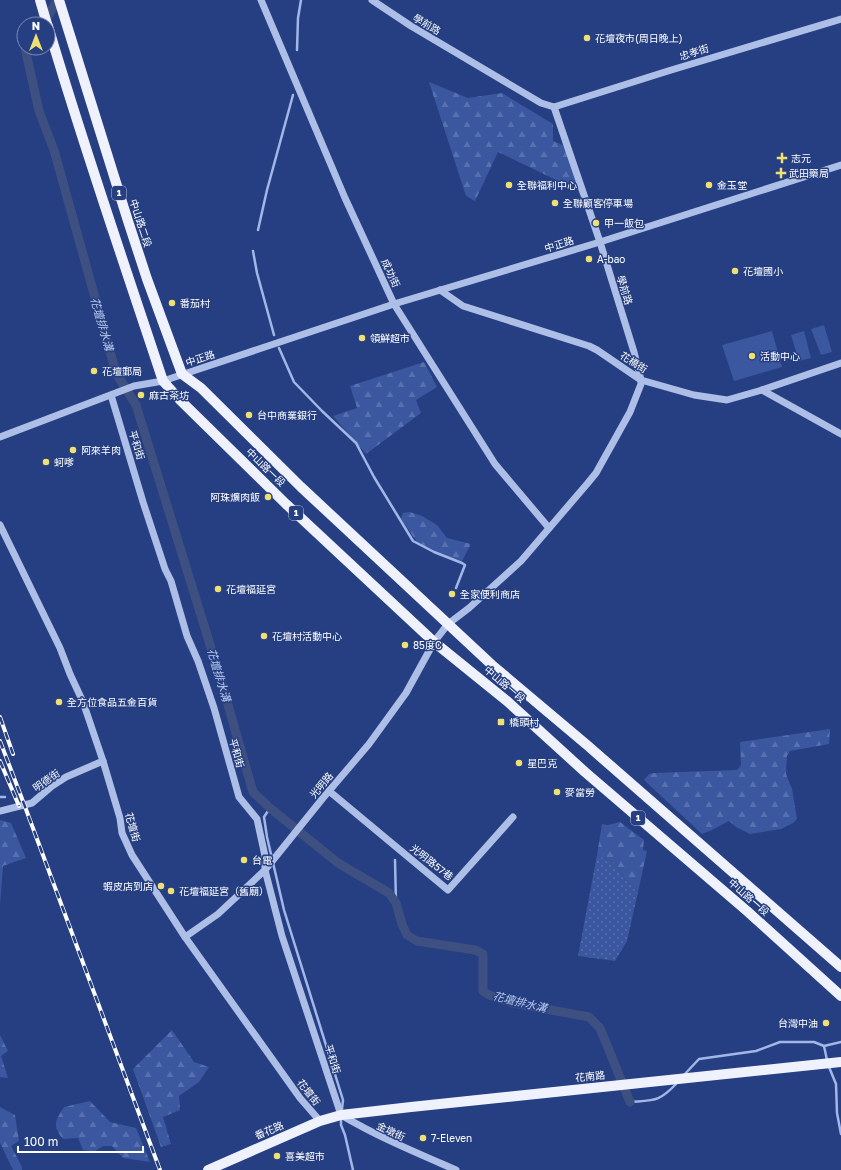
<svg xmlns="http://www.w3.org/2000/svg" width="841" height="1170" font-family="'Golos Text','Noto Sans TC',sans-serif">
  <defs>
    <pattern id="grass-dots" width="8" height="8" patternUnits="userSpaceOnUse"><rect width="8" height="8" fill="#3a579f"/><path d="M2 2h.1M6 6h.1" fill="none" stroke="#5870ad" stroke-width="1.8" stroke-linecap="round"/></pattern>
    <pattern id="forest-firs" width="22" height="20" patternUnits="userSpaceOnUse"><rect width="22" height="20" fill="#3a579f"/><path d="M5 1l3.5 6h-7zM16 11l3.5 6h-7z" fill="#5870ad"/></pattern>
  </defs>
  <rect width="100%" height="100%" fill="#253f82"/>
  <polygon fill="url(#grass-dots)" points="597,855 616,863 623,877 638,892 627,941 615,961 578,956"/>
  <g fill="url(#forest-firs)">
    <polygon points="429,82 468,98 502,93 553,124 553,141 565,146 579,191 498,152 475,201 466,196"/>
    <polygon points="424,362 437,387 416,400 421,413 366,454 333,416 357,408 350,386"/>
    <polygon points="410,512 422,516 437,525 447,538 471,544 462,561 433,552 419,545 401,519 403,513"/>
    <polygon points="830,729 829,744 790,751 787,756 786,774 792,789 797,819 793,823 781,829 750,834 736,827 729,821 712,830 702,834 644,780 649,774 654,773 737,770 741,765 740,742"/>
    <polygon points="0,820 11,823 26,858 3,866 0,905"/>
    <polygon points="620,822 644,840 643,850 647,851 638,892 623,877 616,863 597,855 602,824 608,825"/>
    <polygon points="172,1030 194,1062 209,1067 199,1082 179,1096 180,1110 163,1117 171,1144 161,1147 133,1069"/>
    <polygon points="0,1035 8,1051 1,1056 8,1078 0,1077"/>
    <path d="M90,1101L110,1122L136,1128L150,1162L123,1158L112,1146H103L94,1152L83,1150L78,1138L63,1139C52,1125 55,1121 64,1107Z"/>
    <polygon points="0,1107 15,1115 19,1141 11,1146 22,1167 22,1170 13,1170 0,1143"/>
  </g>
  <g fill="#3a579f">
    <polygon points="824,325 832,352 821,355 811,329"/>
    <polygon points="772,331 782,367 734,381 722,345"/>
    <polygon points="804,331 811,358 799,361 791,335"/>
  </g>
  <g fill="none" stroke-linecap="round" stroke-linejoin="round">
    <g stroke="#a2b7e8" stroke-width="2.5">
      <polyline points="297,50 298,18 301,0"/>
      <polyline points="258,230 267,190 293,95"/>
      <polyline points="253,251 257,273 274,335"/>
      <polyline points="279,348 294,382 322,411 356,443 374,477 413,541 434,552 462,563 465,565 456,588"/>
      <polyline points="0,797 5,797"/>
      <polyline points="270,808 264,817 267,837 284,910 343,1100 342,1109"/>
      <polyline points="395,860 396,903"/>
      <polyline points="824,1046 827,1060"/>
      <polyline points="829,1067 836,1084 837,1113 841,1134"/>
      <polyline points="684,1075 699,1059 756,1051 780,1042 814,1042 824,1046 841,1042"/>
      <path d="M630,1102C655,1100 659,1102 677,1083"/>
      <polyline points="341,1118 341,1125 345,1135 353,1170"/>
    </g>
    <g stroke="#3d5081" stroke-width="9">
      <polyline points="44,24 57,0"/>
      <polyline points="25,48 39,111 54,150 116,373 136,405 220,677 253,792 270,808 338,863 389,893 396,903 402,924 407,935 417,941 475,950 483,954 483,991 489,995 513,1003 589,1017 600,1028 630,1102"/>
    </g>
    <g stroke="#adbee7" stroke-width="7">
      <polyline points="261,0 345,198 394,304 495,464 549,528"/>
      <polyline points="554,107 668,71 841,19"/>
      <polyline points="440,290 463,306 589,346 597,350 641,380 694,395 727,400 762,390 841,363"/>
      <polyline points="762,390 841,434"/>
      <path d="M111,395L143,502L165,569L171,581L187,636L198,661L214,708L239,797L257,819L265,856V870L282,936L341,1115C378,1137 417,1153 456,1170"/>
      <polyline points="0,437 134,386 163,381 394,304 600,242 841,165"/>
      <polyline points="0,525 60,648 70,674 83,702 103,761 120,818 122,833 132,855 185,937 300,1098 320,1121"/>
      <polyline points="329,791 448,890 513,817"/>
      <polyline points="0,811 32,803 52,786 66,777 103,761"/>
      <polyline points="185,937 218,914 265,870 323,798 369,744 406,693 434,642 448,624 469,608 521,561 587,484 596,473 630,412 641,384 641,380 634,352 600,242 554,107 541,103 411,26 372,0"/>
    </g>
    <g stroke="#eff2fd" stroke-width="10">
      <polyline points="40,0 47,24"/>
      <polyline points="59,0 128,221 147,279 182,374 201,388 301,487 492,665 587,745 841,967"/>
      <path d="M48,26C83,145 124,263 163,381L180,400L286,504L434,642L507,701L585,772L747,911L841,996"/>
      <polyline points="208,1170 320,1121 341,1115 411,1107 841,1062"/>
    </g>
    <g stroke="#fff" stroke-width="4">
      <g id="rail">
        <polyline points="0,717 13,754"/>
        <polyline points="0,741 24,804 160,1170"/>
        <polyline points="0,761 19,806"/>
      </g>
    </g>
    <use href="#rail" stroke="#253f82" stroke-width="2.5" stroke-dasharray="8" stroke-linecap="butt"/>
  </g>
  <g fill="#f0e072" stroke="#253f82" stroke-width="1.5">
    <circle cx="587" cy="38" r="4"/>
    <path d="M780 152h4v4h4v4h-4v4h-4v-4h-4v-4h4z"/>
    <path d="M779 167h4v4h4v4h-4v4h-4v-4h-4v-4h4z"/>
    <circle cx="509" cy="185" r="4"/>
    <circle cx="709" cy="185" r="4"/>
    <circle cx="555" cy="203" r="4"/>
    <circle cx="596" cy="223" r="4"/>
    <circle cx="589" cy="259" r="4"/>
    <circle cx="735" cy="271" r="4"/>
    <circle cx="172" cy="303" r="4"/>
    <circle cx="362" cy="338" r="4"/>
    <circle cx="752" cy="356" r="4"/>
    <circle cx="94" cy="371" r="4"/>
    <circle cx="141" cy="395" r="4"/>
    <circle cx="249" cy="415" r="4"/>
    <circle cx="73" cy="450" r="4"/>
    <circle cx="46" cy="462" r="4"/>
    <circle cx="268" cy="497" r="4"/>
    <circle cx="218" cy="589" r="4"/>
    <circle cx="452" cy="594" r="4"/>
    <circle cx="264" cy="636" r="4"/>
    <circle cx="405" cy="645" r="4"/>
    <circle cx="59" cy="702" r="4"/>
    <rect x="497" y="718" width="8" height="8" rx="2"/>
    <circle cx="519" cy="763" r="4"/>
    <circle cx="557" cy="792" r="4"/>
    <circle cx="244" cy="860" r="4"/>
    <circle cx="161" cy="886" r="4"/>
    <circle cx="171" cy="891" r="4"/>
    <circle cx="826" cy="1023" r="4"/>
    <circle cx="423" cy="1138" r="4"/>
    <circle cx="277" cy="1156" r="4"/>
  </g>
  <g text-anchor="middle" stroke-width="3" stroke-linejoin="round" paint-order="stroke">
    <g fill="#253f82" stroke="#bec5da" stroke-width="1">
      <rect x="112" y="186" width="14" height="14" rx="3"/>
      <rect x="289" y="506" width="14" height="14" rx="3"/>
      <rect x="631" y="811" width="14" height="14" rx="3"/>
    </g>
    <g font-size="9" font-weight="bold" fill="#fff">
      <text x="119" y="196">1</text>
      <text x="296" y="516">1</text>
      <text x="638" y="821">1</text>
    </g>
    <g font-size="10" fill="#fff" stroke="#253f82">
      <text transform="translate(427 24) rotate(31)" y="4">學前路</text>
      <text transform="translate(694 52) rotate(-17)" y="4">忠孝街</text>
      <text transform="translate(141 223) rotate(72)" y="4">中山路二段</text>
      <text transform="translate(559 244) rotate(-17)" y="4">中正路</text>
      <text transform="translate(391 273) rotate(65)" y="4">成功街</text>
      <text transform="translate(625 290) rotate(73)" y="4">學前路</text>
      <text transform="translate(200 358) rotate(-18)" y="4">中正路</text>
      <text transform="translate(634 362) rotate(32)" y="4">花橋街</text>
      <text transform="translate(137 445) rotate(73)" y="4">平和街</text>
      <text transform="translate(266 467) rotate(44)" y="4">中山路一段</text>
      <text transform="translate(505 684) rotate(40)" y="4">中山路一段</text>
      <text transform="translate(237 753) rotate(74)" y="4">平和街</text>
      <text transform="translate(46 780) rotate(-35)" y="4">明德街</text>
      <text transform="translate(321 785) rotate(-50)" y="4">光明路</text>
      <text transform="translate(133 827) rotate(74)" y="4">花壇街</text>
      <text transform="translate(432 862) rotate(38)" y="4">光明路57巷</text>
      <text transform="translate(749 897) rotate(41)" y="4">中山路一段</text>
      <text transform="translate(333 1059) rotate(73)" y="4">平和街</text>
      <text transform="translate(590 1076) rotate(-6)" y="4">花南路</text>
      <text transform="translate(309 1092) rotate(52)" y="4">花壇街</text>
      <text transform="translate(269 1130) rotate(-23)" y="4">番花路</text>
      <text transform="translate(391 1131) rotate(25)" y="4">金墩街</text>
    </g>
    <g font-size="10" fill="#fff" stroke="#253f82" text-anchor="start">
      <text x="595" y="42">花壇夜市(周日晚上)</text>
      <text x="791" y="162">志元</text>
      <text x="789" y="177">武田藥局</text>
      <text x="517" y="189">全聯福利中心</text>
      <text x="717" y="189">金玉堂</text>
      <text x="563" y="207">全聯顧客停車場</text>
      <text x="604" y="227">甲一飯包</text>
      <text x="597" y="263">A-bao</text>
      <text x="743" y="275">花壇國小</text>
      <text x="180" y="307">番茄村</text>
      <text x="370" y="342">領鮮超市</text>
      <text x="760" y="360">活動中心</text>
      <text x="102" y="375">花壇郵局</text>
      <text x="149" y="399">麻古茶坊</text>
      <text x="257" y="419">台中商業銀行</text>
      <text x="81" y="454">阿來羊肉</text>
      <text x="54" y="466">蚵嗲</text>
      <text x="260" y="501" text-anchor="end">阿珠爌肉飯</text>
      <text x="226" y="593">花壇福延宮</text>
      <text x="460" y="598">全家便利商店</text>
      <text x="272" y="640">花壇村活動中心</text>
      <text x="413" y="649">85度C</text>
      <text x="67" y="706">全方位食品五金百貨</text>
      <text x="509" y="726">橋頭村</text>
      <text x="527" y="767">星巴克</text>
      <text x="565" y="796">麥當勞</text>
      <text x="252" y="864">台電</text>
      <text x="153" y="890" text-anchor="end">蝦皮店到店</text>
      <text x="179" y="895">花壇福延宮（舊廟）</text>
      <text x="818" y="1027" text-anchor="end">台灣中油</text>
      <text x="431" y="1142">7-Eleven</text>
      <text x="285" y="1160">喜美超市</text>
    </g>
    <g font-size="11" font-style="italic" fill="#b9c9ee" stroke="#253f82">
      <text transform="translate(102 324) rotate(74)" y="4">花壇排水溝</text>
      <text transform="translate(219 675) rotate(73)" y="4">花壇排水溝</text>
      <text transform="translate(520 1002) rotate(14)" y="4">花壇排水溝</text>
    </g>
  </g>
  <g transform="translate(36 36)"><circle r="19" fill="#253f82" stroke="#7c8cb4"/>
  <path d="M0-3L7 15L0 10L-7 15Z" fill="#f0e072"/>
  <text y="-6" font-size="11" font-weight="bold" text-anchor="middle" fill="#ffffff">N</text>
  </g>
  <path d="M18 1146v6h125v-6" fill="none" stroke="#ffffff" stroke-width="2"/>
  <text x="24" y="1146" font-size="12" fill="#ffffff" stroke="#253f82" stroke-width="3" paint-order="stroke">100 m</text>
</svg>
